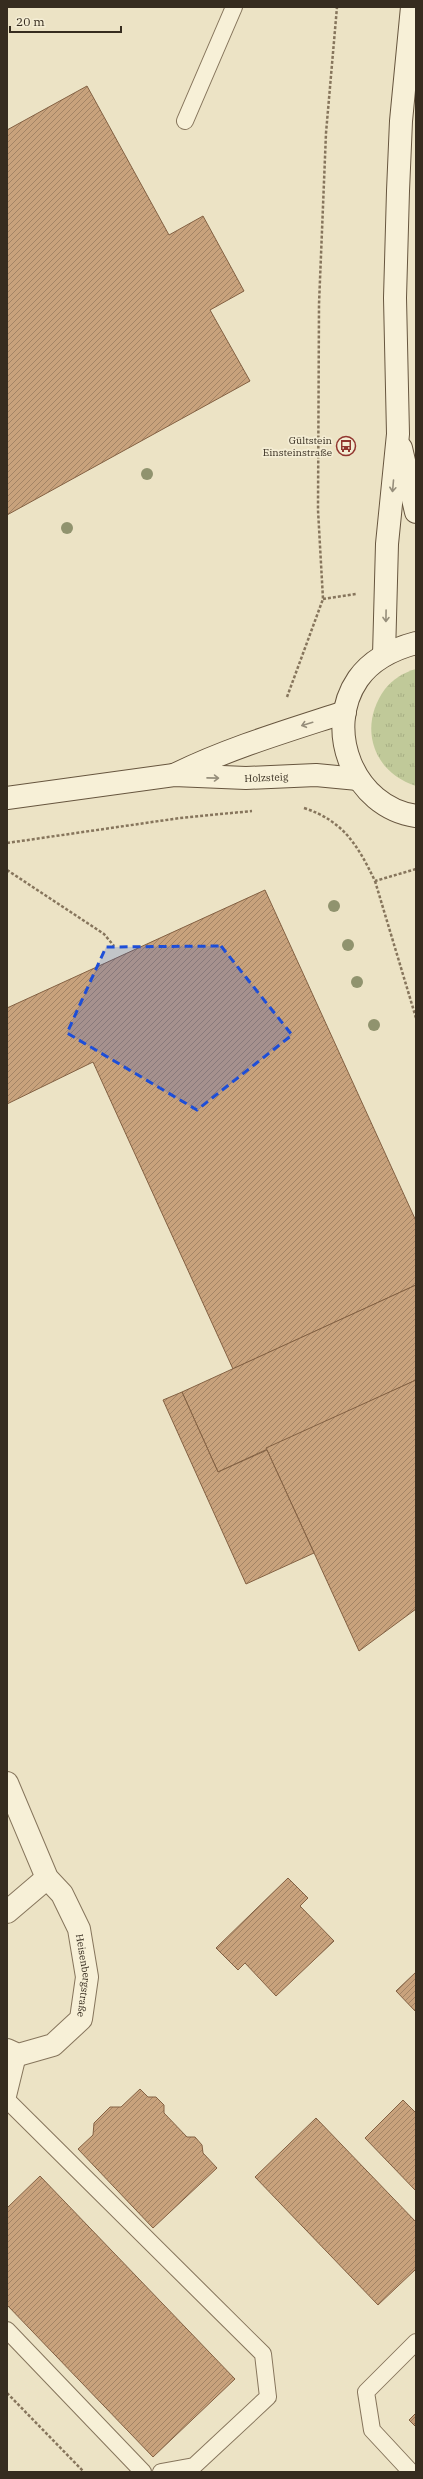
<svg xmlns="http://www.w3.org/2000/svg" width="423" height="2479" font-family="'IBM Plex Serif',serif">
  <defs>
    <pattern id="grass-tufts" width="24" height="20" patternUnits="userSpaceOnUse"><rect width="24" height="20" fill="#c0c999"/><path d="M3 7l-1-3M5 7V3M7 7l1-3M15 17l-1-3M17 17v-4M19 17l1-3" fill="none" stroke="#a6ad83"/></pattern>
    <pattern id="building-hatch" width="6" height="6" patternUnits="userSpaceOnUse"><rect width="6" height="6" fill="#c8a27c"/><path d="M-1 1l2-2M0 6l6-6M5 7l2-2" fill="none" stroke="#a38465"/></pattern>
  </defs>
  <rect width="100%" height="100%" fill="#ece3c5"/>
  <path fill="url(#grass-tufts)" d="M416,669V786C372,772 358,726 385,689C392,680 404,672 416,669Z"/>
  <g fill="url(#building-hatch)" stroke="#836143">
    <polygon points="87,86 169,235 203,216 244,291 210,310 250,381 7,515 7,130"/>
    <polygon points="265,890 416,1221 416,1285 233,1369 93,1062 7,1104 7,1008"/>
    <polygon points="416,1285 416,1380 218,1472 182,1392"/>
    <polygon points="416,1380 416,1609 359,1651 266,1448"/>
    <polygon points="182,1392 218,1472 267,1450 314,1553 246,1584 163,1400"/>
    <polygon points="288,1878 308,1898 300,1906 334,1941 276,1996 245,1963 238,1970 216,1948"/>
    <polygon points="416,1972 416,2012 396,1991"/>
    <polygon points="140,2089 148,2097 156,2097 164,2105 164,2113 187,2137 195,2137 202,2145 203,2153 217,2168 153,2228 78,2149 93,2135 94,2123 110,2107 121,2107"/>
    <polygon points="403,2100 416,2113 416,2191 365,2138"/>
    <polygon points="316,2118 416,2222 416,2269 378,2305 255,2177"/>
    <polygon points="40,2176 235,2379 153,2457 7,2305 7,2208"/>
    <polygon points="416,2413 416,2427 409,2420"/>
  </g>
  <g fill="none" stroke-linecap="round" stroke-linejoin="round">
    <g stroke="#86755c" stroke-width="18">
      <g id="lane">
        <polyline points="185,121 234,7"/>
        <polyline points="7,2100 263,2354 268,2397 194,2466 161,2472"/>
        <polyline points="7,2100 18,2055"/>
        <polyline points="7,2330 143,2472"/>
        <polyline points="411,2472 372,2430 366,2392 416,2342"/>
      </g>
    </g>
    <g stroke="#86755c" stroke-width="24">
      <g id="street">
        <path id="s1" d="M7,1783L47,1878L62,1894L79,1929L87,1977L81,2019L53,2045L18,2055L7,2050"/>
        <polyline points="7,1912 47,1878"/>
      </g>
    </g>
    <g stroke="#67563f" stroke-width="24">
      <g id="secondary">
        <polyline points="401,448 416,512"/>
        <path d="M416,643C393,649 372,659 358,679C323,730 354,807 416,816"/>
        <polyline points="384,655 387,544 398,434 395,298 398,191 401,121 412,7"/>
        <path d="M174,775C229,748 287,731 345,712"/>
        <path id="s2" d="M7,798L174,775L246,778L316,775L358,779"/>
      </g>
    </g>
    <g stroke="#86755c" stroke-width="2.5" stroke-dasharray="3 2" stroke-linecap="butt">
      <polyline points="323,599 356,594"/>
      <polyline points="287,697 323,599 318,510 319,304 326,133 337,7"/>
      <path d="M304,808C344,821 358,846 375,881L416,869"/>
      <polyline points="7,843 180,818 252,811"/>
      <polyline points="7,870 104,934 114,946"/>
      <polyline points="375,881 416,1018"/>
      <polyline points="7,2393 84,2472"/>
    </g>
    <use href="#lane" stroke="#f7f0d7" stroke-width="16"/>
    <use href="#street" stroke="#f7f0d7" stroke-width="22"/>
    <use href="#secondary" stroke="#f7f0d7" stroke-width="22"/>
  </g>
  <g fill="#90936e">
    <circle cx="147" cy="474" r="6"/>
    <circle cx="67" cy="528" r="6"/>
    <circle cx="334" cy="906" r="6"/>
    <circle cx="348" cy="945" r="6"/>
    <circle cx="357" cy="982" r="6"/>
    <circle cx="374" cy="1025" r="6"/>
  </g>
  <defs><path id="oneway-shaft" d="M-6 0H5M1.5-3L5.5 0L1.5 3" fill="none" stroke-width="1.6" stroke-linecap="round" stroke-linejoin="round"/></defs>
  <g stroke="#968e7b">
    <use href="#oneway-shaft" transform="translate(393 486) rotate(95)"/>
    <use href="#oneway-shaft" transform="translate(386 616) rotate(91)"/>
    <use href="#oneway-shaft" transform="translate(307 724) rotate(163)"/>
    <use href="#oneway-shaft" transform="translate(213 778) rotate(1)"/>
  </g>
  <path fill="#1d4ed8" fill-opacity="0.2" stroke="#1d4ed8" stroke-width="3" stroke-dasharray="8 5" stroke-linejoin="round" d="M221,946L292,1035L197,1110L67,1033L106,947Z"/>
  <defs>
    <g id="bus-ring" transform="scale(1)"><circle r="9.5" fill="#f4edd4" stroke="#91362f" stroke-width="1.5"/><path d="M-5-6H5V4H4V6H2V4H-2V6H-4V4H-5ZM-3.5-4V0h7V-4ZM-3.5 1.2v1.5H-2V1.2ZM2 1.2v1.5H3.5V1.2Z" fill="#91362f"/></g>
  </defs>
  <g fill-rule="evenodd">
    <use href="#bus-ring" x="346" y="446"/>
  </g>
  <g text-anchor="middle" stroke-width="3.5" stroke-linejoin="round" paint-order="stroke">
    <g font-size="10" fill="#362c1f" stroke="#f4edd4" text-anchor="end">
      <text x="332" y="444">Gültstein<tspan x="332" dy="12">Einsteinstraße</tspan></text>
    </g>
    <g font-size="10" fill="#362c1f" stroke="#f4edd4">
      <text dy="4" stroke="none"><textPath href="#s2" startOffset="261">Holzsteig</textPath></text>
      <text dy="4" stroke="none"><textPath href="#s1" startOffset="211">Heisenbergstraße</textPath></text>
    </g>
  </g>
  <rect width="423" height="2479" fill="none" stroke="#362c1f" stroke-width="16"/>
  <path d="M10 26v6h111v-6" fill="none" stroke="#362c1f" stroke-width="2"/>
  <text x="16" y="26" font-size="12" fill="#362c1f" stroke="#f4edd4" stroke-width="3" paint-order="stroke">20 m</text>
</svg>
